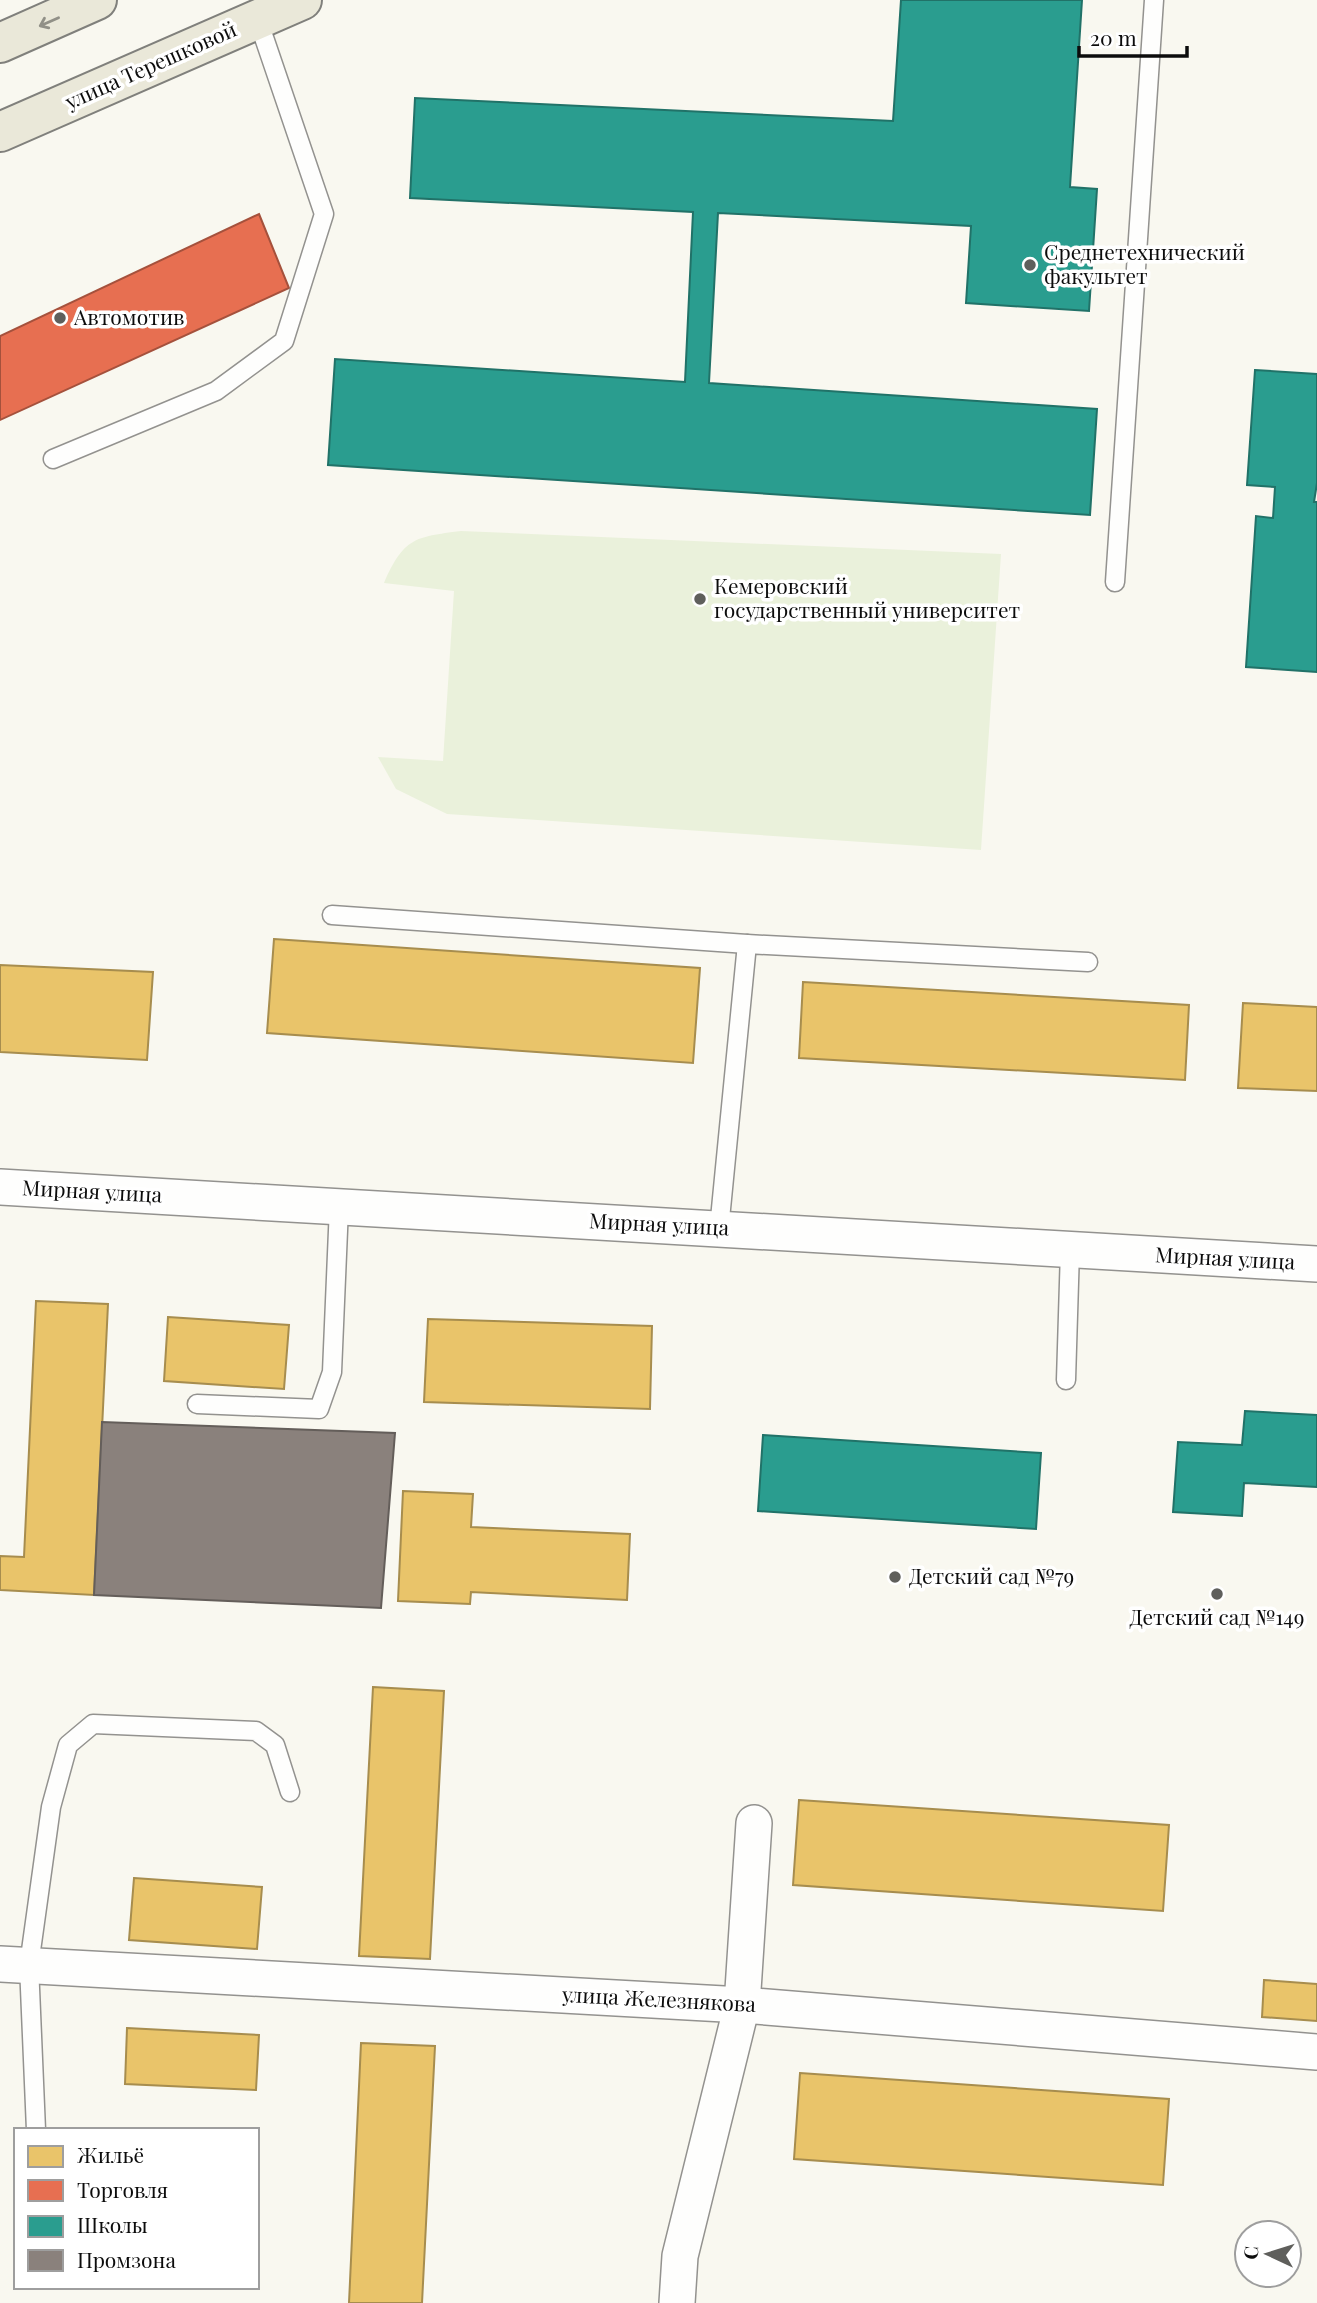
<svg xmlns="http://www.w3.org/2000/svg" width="1317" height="2303" font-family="'Playfair Display',serif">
  <rect width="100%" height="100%" fill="#f9f8f0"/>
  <path fill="#eaf1db" d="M461,531L1001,554L981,850L447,814L396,789L378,757L443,761L454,591L384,583C404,538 414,537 461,531Z"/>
  <g fill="#e9c46a" stroke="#a78d4e" stroke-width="2">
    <polygon points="274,939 700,968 693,1063 267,1033"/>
    <polygon points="0,965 153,972 147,1060 0,1052"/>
    <polygon points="803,982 1189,1005 1185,1080 799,1058"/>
    <polygon points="1243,1003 1317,1007 1317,1091 1238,1088"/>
    <polygon points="36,1301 108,1304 94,1595 0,1590 0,1556 24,1557"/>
    <polygon points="168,1317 289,1325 284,1389 164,1381"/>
    <polygon points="428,1319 652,1326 650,1409 424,1402"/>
    <polygon points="403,1491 473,1494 471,1527 630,1534 627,1600 471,1592 470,1604 398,1601"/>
    <polygon points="373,1687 444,1691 430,1959 359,1956"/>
    <polygon points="799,1800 1169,1825 1163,1911 793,1885"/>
    <polygon points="134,1878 262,1887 257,1949 129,1940"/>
    <polygon points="1264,1980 1317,1984 1317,2021 1262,2017"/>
    <polygon points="127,2028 259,2035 256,2090 125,2084"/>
    <polygon points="361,2043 435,2046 422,2303 349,2303"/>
    <polygon points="800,2073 1169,2099 1163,2185 794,2159"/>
  </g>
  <polygon fill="#e76f51" stroke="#a5513c" stroke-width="2" points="259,214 289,288 0,420 0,336"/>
  <g fill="#2a9d8f" stroke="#217268" stroke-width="2">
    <polygon points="901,0 1082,0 1070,187 1097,189 1089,311 966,303 971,226 718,213 709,383 1097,409 1090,515 328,465 335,359 685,382 693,212 410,198 415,98 893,121"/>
    <polygon points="1255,370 1317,374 1317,483 1314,502 1317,502 1317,672 1246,667 1256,516 1273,518 1275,487 1247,485"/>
    <polygon points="1245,1411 1317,1415 1317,1487 1244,1483 1242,1516 1173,1512 1178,1442 1242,1445"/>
    <polygon points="763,1435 1041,1453 1036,1529 758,1511"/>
  </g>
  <polygon fill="#8a817c" stroke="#645e5a" stroke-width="2" points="102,1422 395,1433 381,1608 94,1595"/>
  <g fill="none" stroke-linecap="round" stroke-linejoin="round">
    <g stroke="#93928f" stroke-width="21">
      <g id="lane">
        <polyline points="53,459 216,391 284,341 324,214 258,20"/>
        <polyline points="1115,582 1154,0"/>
        <polyline points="332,915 747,944"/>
        <polyline points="719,1229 747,944 1088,962"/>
        <polyline points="1066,1380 1070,1250"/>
        <polyline points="197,1404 319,1409 332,1372 339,1207"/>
        <polyline points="36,2130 29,1965 51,1807 68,1745 93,1724 256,1731 275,1745 290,1792"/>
      </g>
    </g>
    <g stroke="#93928f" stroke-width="38">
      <g id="street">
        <polyline points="0,1187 1317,1264"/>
        <polyline points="0,1964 742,2005 1317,2052"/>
        <polyline points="677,2303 680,2256 742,2005 754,1823"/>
      </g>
    </g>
    <g stroke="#80807c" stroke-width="42">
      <g id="primary">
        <polyline points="0,43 97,0"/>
        <polyline points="0,132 302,0"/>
      </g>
    </g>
    <use href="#lane" stroke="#fefefd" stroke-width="18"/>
    <use href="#street" stroke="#fefefd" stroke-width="35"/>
    <use href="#primary" stroke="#eae8d9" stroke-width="38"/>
  </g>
  <defs><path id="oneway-shaft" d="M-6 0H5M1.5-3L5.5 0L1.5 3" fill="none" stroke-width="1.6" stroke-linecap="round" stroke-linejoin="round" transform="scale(1.75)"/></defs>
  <use stroke="#919087" href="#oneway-shaft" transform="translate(49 22) rotate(156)"/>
  <g fill="#5f5f5c" stroke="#fff" stroke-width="2.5">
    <circle cx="1030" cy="265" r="7"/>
    <circle cx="60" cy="318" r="7"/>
    <circle cx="700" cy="599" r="7"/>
    <circle cx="895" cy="1577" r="7"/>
    <circle cx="1217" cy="1594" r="7"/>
  </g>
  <g text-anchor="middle" stroke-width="7" stroke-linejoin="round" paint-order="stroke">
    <g font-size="21" fill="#0c0c0c" stroke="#fff">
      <text transform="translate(151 66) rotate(-24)" y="7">улица Терешковой</text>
      <text transform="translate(92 1192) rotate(3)" y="7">Мирная улица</text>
      <text transform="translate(659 1225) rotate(3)" y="7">Мирная улица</text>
      <text transform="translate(1225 1259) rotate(3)" y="7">Мирная улица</text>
      <text transform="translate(659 2000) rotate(3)" y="7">улица Железнякова</text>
    </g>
    <g font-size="21" fill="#0c0c0c" stroke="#fff" text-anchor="start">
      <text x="1044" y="260">Среднетехнический<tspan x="1044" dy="24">факультет</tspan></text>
      <text x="74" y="325">Автомотив</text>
      <text x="714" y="594">Кемеровский<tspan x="714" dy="24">государственный университет</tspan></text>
      <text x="909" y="1584">Детский сад №79</text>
      <text x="1217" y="1625" text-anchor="middle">Детский сад №149</text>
    </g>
  </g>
  <rect x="14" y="2128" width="245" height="161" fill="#ffffff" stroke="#9e9e9e" stroke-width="2"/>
  <rect x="28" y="2146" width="35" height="21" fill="#e9c46a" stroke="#9e9e9e" stroke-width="2"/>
  <text x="77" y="2163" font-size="21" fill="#0c0c0c">Жильё</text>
  <rect x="28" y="2180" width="35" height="21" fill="#e76f51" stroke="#9e9e9e" stroke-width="2"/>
  <text x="77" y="2198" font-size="21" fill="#0c0c0c">Торговля</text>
  <rect x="28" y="2216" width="35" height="21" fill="#2a9d8f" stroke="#9e9e9e" stroke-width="2"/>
  <text x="77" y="2233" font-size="21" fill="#0c0c0c">Школы</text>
  <rect x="28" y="2250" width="35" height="21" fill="#8a817c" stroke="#9e9e9e" stroke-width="2"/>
  <text x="77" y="2268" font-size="21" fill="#0c0c0c">Промзона</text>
  <g transform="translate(1268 2254) rotate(274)"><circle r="33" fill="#ffffff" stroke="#9e9e9e" stroke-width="2"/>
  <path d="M0-5L12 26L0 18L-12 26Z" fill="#5f5f5c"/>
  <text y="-10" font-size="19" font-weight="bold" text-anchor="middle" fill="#0c0c0c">С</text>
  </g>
  <path d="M1079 46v10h108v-10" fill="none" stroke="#0c0c0c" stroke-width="3.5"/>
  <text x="1090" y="46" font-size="21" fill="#0c0c0c" stroke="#ffffff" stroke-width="5" paint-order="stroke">20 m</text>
</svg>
